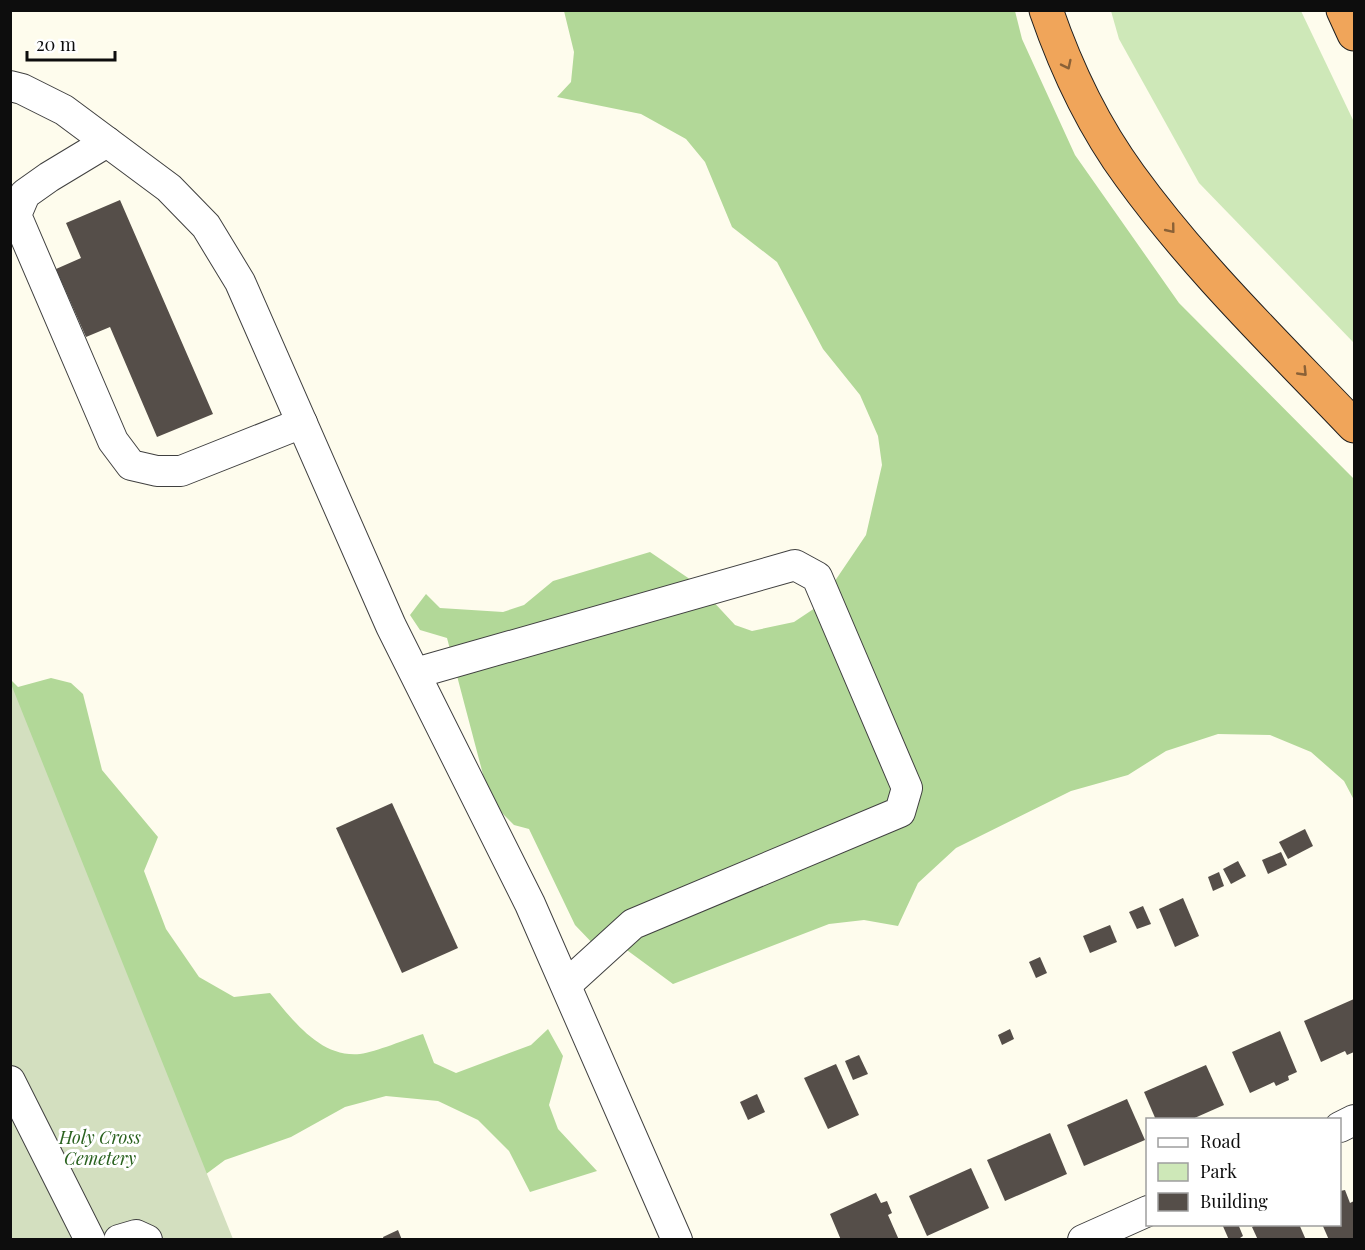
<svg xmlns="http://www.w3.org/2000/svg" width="1365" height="1250" font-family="'Playfair Display',serif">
  <rect width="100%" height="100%" fill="#fefced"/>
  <polygon fill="#cee8b8" points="1111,11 1301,11 1354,122 1354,343 1199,183 1119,39"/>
  <g fill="#b2d898">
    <polygon points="564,11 1015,11 1022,39 1075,155 1179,303 1354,479 1354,800 1344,781 1311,752 1270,735 1218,734 1166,751 1128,775 1071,791 956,848 918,883 898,926 864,920 829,924 673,984 620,945 598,949 575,925 529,829 514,825 490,801 447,638 420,630 410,615 426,594 440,608 503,612 524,605 553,581 650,552 697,584 735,625 752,631 794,622 818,606 866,535 882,465 878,436 860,395 823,349 777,262 732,227 705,162 686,139 641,114 557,97 571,82 574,52"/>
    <path d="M51,678L71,683L83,694L102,770L158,837L144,871L166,929L199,977L234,997L270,993C293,1020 320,1058 360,1054C376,1052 406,1039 423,1034L434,1063L456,1073L531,1045L548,1029L563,1056L549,1105L558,1129L597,1171L530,1192L509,1151L478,1120L438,1101L386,1096L345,1107L291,1137L225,1160L190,1186L11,865L10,679L18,687Z"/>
  </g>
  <polygon fill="#d3dfbf" points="11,684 233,1239 11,1239"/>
  <g fill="#554e49">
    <polygon points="120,200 213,414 157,437 110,327 86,337 56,269 81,258 66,223"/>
    <polygon points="392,803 458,948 402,973 336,828"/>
    <polygon points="1305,829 1313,846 1288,859 1279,842"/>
    <polygon points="1281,852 1287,865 1268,874 1262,860"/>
    <polygon points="1238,861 1246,876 1231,884 1223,869"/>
    <polygon points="1219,872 1224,886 1213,891 1208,877"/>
    <polygon points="1183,898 1199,936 1175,947 1159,909"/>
    <polygon points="1143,906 1151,924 1137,929 1129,912"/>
    <polygon points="1110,925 1117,942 1090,953 1083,936"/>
    <polygon points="1040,957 1047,973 1036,978 1029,962"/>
    <polygon points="1354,999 1354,1052 1347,1055 1345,1051 1321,1062 1304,1021"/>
    <polygon points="1010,1029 1014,1039 1002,1045 998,1035"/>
    <polygon points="1280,1031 1297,1072 1288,1076 1289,1080 1276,1086 1274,1082 1250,1093 1232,1052"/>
    <polygon points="859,1055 868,1074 853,1080 845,1061"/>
    <polygon points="836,1064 859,1115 828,1129 804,1078"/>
    <polygon points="1206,1065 1224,1105 1190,1120 1156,1120 1144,1092"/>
    <polygon points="757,1094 765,1112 748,1120 740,1102"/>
    <polygon points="1127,1099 1145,1140 1084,1166 1067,1125"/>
    <polygon points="1050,1133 1067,1174 1005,1201 987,1160"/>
    <polygon points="971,1168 989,1208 927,1236 909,1196"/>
    <polygon points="1345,1190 1350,1203 1354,1201 1354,1240 1329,1240 1322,1224 1340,1224 1340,1191"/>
    <polygon points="876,1193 881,1203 887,1201 892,1213 888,1215 899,1240 841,1240 830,1214"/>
    <polygon points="1222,1224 1238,1224 1243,1236 1237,1240 1229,1240"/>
    <polygon points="1257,1224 1299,1224 1306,1240 1258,1240 1252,1227"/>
    <polygon points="398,1230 402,1240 384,1240 383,1237"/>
  </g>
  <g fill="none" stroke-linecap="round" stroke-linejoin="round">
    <g stroke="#404040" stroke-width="32">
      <g id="minor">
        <polyline points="10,86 22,89 64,110 169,188 206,226 240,282 391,626 530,904 677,1240"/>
        <polyline points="107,142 49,177 25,194 16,215 113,441 131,465 157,471 181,471 302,423"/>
        <polyline points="416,673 795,565 817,577 907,788 900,812 633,924 566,985"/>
        <polyline points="10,1081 90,1240"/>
        <polyline points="1340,1127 1354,1120"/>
        <polyline points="119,1240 136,1235 147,1240"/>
        <polyline points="1083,1240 1148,1211"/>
      </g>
    </g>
    <g stroke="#1e1e1e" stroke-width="35">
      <g id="highway">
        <path d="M1046,10C1066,68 1094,127 1130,176C1196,267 1277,345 1354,426"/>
        <polyline points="1343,10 1354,34"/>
      </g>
    </g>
    <use href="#minor" stroke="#fff" stroke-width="30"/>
    <use href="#highway" stroke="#f0a55a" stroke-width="33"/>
  </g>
  <defs><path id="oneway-chevron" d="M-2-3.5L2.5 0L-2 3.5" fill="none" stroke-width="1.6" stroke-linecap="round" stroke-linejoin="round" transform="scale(1.5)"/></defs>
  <g stroke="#8a6137">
    <use href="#oneway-chevron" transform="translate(1067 65) rotate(64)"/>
    <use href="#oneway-chevron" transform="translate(1171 229) rotate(51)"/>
    <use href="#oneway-chevron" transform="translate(1303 372) rotate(46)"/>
  </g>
  <g text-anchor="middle" stroke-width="6" stroke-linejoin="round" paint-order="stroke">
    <g font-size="18" font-style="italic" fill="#2a621f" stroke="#fff">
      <text x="100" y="1144">Holy Cross<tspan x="100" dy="21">Cemetery</tspan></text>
    </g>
  </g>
  <rect width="1365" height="1250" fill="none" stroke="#0d0d0d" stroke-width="24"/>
  <rect x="1146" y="1118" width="195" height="108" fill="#ffffff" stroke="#9e9e9e" stroke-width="1.5"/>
  <rect x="1158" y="1138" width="30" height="9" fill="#ffffff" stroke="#9e9e9e" stroke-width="1.5"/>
  <text x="1200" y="1148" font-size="18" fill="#0d0d0d">Road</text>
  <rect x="1158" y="1163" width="30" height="18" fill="#cee8b8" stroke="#9e9e9e" stroke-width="1.5"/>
  <text x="1200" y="1178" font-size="18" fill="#0d0d0d">Park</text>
  <rect x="1158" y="1193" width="30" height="18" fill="#554e49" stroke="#9e9e9e" stroke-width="1.5"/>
  <text x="1200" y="1208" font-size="18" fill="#0d0d0d">Building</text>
  <path d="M27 51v9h88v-9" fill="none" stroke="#0d0d0d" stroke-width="3"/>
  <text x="36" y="51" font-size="18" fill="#0d0d0d" stroke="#ffffff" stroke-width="4.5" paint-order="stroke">20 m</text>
</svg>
